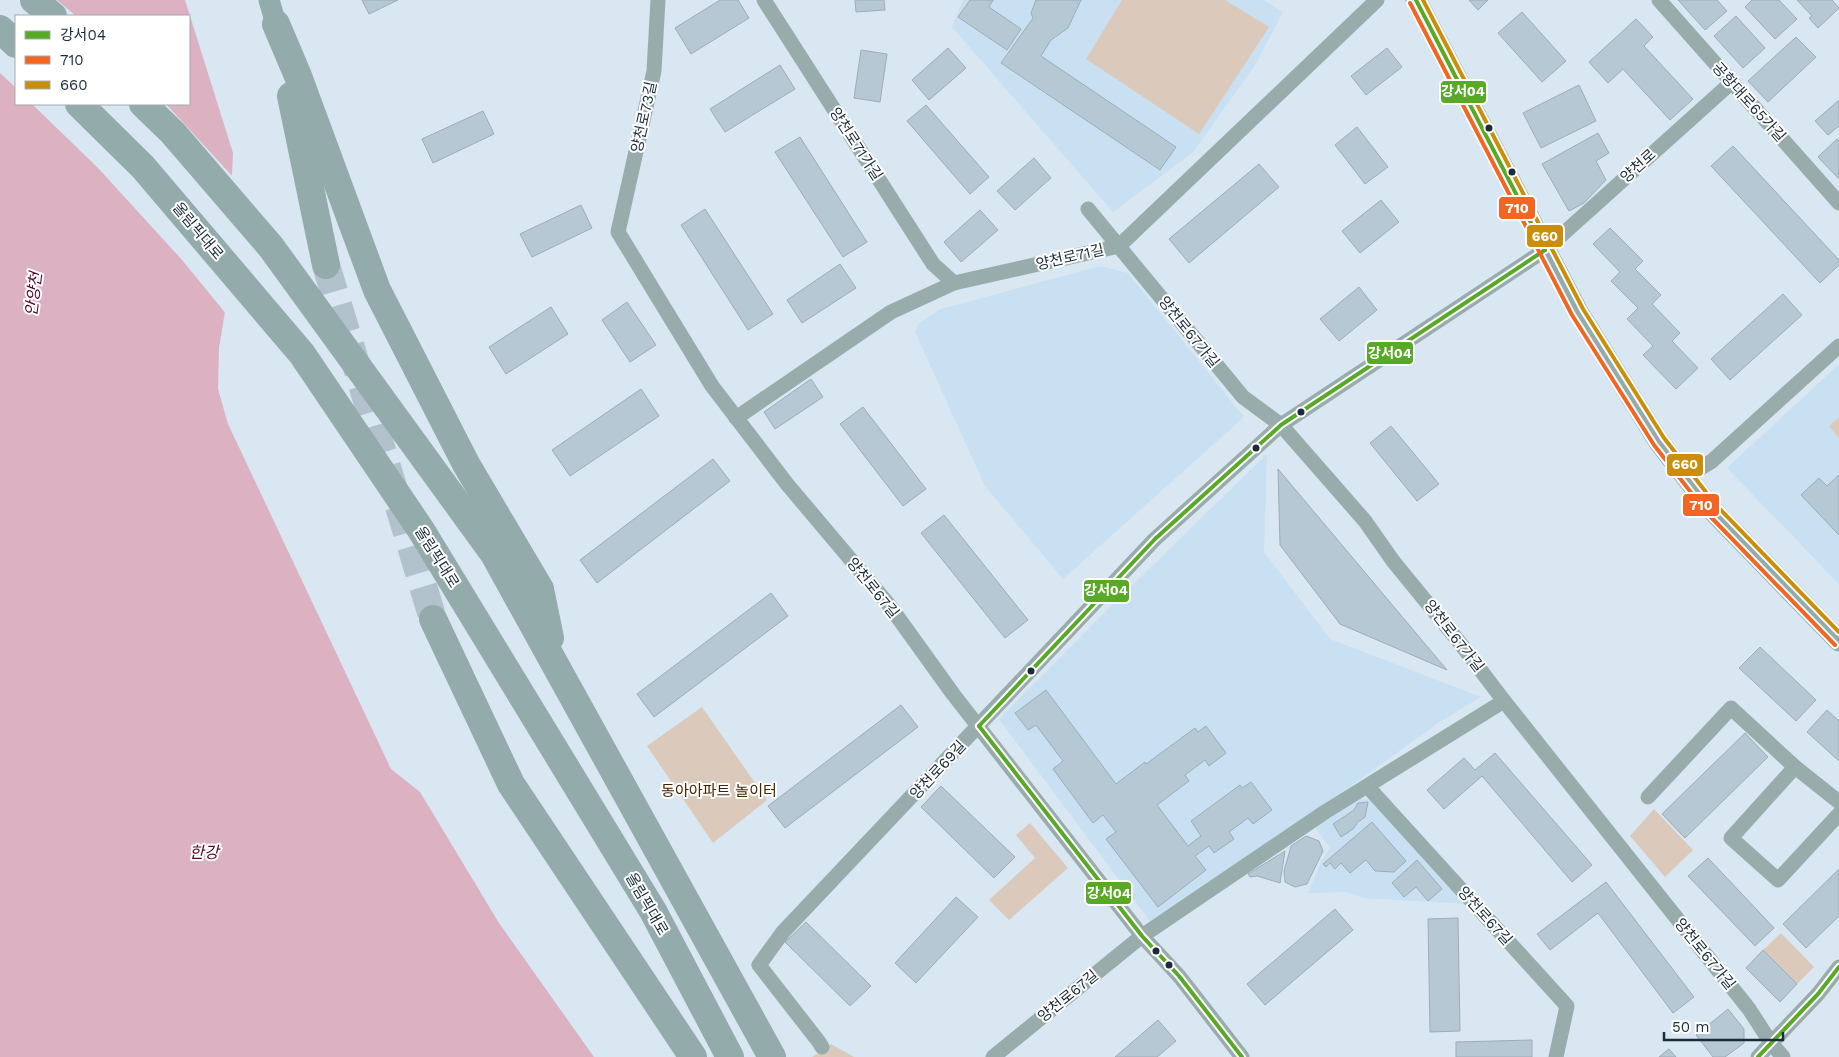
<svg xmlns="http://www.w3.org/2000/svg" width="1839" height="1057" font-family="'Work Sans','Noto Sans KR',sans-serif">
  <rect width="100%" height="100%" fill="#d8e7f2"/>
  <g fill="#c8e0f2">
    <polygon points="963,0 1264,0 1283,12 1255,65 1193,152 1113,212 952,27"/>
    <polygon points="1101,266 1128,273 1244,417 1063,579 985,486 915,332 919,323 941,309"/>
    <polygon points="1839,364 1839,584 1727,468"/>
    <polygon points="1267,454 1264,552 1330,639 1481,697 1438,723 1294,827 1150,921 999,719 1118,599"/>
    <polygon points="1354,799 1374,799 1466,904 1364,898 1347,892 1308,893 1321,862 1330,848 1314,826"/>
  </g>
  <g fill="#dbcabb">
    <polygon points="1122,0 1225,0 1269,27 1199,134 1086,59"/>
    <polygon points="1839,417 1839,438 1829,426"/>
    <polygon points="702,707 767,800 713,843 647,746"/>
    <polygon points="1654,809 1693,850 1665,877 1630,836"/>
    <polygon points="1030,823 1068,868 1009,920 989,900 1035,858 1016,835"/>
    <polygon points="1781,933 1814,967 1797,984 1763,950"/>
    <polygon points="831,1044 854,1057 812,1057"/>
  </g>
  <path fill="#dcb2c2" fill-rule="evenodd" d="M0,0H185L233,153L226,305L219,348L218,389L228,424L391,769L420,792L499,923L594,1057H0ZM16,16H189V104H16Z"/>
  <g fill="#d8e7f2">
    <polygon points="0,0 57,0 76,16 16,16 16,88 0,73"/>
    <polygon points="32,104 166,104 234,178 227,315 182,260 99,169"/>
  </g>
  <g fill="#b7c8d5" stroke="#9dacb7">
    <polygon points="362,0 398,0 369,14"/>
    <polygon points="720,0 738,0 749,18 691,54 675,28"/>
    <polygon points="855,0 884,0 885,10 856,12"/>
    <polygon points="970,0 993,0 989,7 1021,29 1007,50 958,17"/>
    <polygon points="1036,0 1081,0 1068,28 1051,40 1041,56 1176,147 1160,170 1001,63 1033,18 1031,13"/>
    <polygon points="1469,0 1488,0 1478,10"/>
    <polygon points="1678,0 1717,0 1727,11 1705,30"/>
    <polygon points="1752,0 1779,0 1797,19 1775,39 1745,7"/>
    <polygon points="1797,0 1832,0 1839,8 1818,28 1809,18 1812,16"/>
    <polygon points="1522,12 1566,61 1542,82 1498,33"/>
    <polygon points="1736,16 1765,48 1743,68 1714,36"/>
    <polygon points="1636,19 1653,37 1644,46 1693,99 1670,120 1623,69 1608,83 1589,62"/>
    <polygon points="1796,37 1816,57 1768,102 1748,81"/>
    <polygon points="948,48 966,68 929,100 912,80"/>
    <polygon points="1387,48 1402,67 1366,95 1351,76"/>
    <polygon points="861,50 887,54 880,102 854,98"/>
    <polygon points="780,65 795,89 725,132 710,109"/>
    <polygon points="1579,85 1596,121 1541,148 1523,113"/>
    <polygon points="1839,100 1839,126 1828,135 1815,121"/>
    <polygon points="926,105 989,177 970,194 907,121"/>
    <polygon points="483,111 494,134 433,163 422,139"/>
    <polygon points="1357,127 1388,167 1365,184 1335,145"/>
    <polygon points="1598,133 1609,153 1596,161 1606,180 1584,203 1569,211 1542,164"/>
    <polygon points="800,137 867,242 843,257 775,152"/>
    <polygon points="1837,139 1839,141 1839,179 1818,157"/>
    <polygon points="1733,146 1839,260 1839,265 1820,283 1711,166"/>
    <polygon points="1034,158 1051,178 1015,210 997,191"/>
    <polygon points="1259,164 1279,187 1189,263 1169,239"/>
    <polygon points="1381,200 1399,222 1360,253 1342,231"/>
    <polygon points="581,205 592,228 532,257 520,234"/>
    <polygon points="705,209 773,314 748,330 681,225"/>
    <polygon points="980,210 998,230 961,262 944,242"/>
    <polygon points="1610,228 1643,261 1635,269 1661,295 1652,304 1680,333 1672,341 1698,368 1676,389 1643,355 1653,346 1627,319 1638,308 1611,281 1620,272 1593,244"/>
    <polygon points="840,264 856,288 802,323 787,300"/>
    <polygon points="1359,287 1377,310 1339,341 1320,319"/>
    <polygon points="1783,294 1802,315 1730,380 1711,359"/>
    <polygon points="627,302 656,345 630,362 602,320"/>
    <polygon points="551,307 568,334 506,374 489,347"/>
    <polygon points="811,379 823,397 775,429 764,412"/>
    <polygon points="641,389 659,416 570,476 552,450"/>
    <polygon points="863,407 926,489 903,506 840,424"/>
    <polygon points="1391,426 1439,484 1417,501 1370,443"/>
    <polygon points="713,459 730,481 597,583 580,560"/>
    <polygon points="1278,469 1447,670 1340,624 1280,545"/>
    <polygon points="1839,475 1839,535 1801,495 1819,478 1827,486"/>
    <polygon points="944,515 1028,620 1005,638 921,533"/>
    <polygon points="771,593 788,616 654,717 637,694"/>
    <polygon points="1760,647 1816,700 1796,721 1739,668"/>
    <polygon points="1046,690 1116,784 1145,762 1146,764 1195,728 1198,732 1206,726 1226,753 1209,766 1205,760 1185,775 1189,781 1157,805 1188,846 1201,836 1191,821 1240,785 1242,788 1251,782 1272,810 1253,824 1248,818 1229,832 1234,839 1214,853 1209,846 1195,856 1206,870 1158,907 1106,839 1116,832 1103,815 1093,823 1053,769 1063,761 1036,725 1028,730 1015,713"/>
    <polygon points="901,705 918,727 785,828 768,806"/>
    <polygon points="1827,710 1839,721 1839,761 1807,732"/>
    <polygon points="1745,733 1768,757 1685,838 1662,814"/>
    <polygon points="1495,753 1592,865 1572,882 1482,776 1444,809 1427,790 1464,758 1475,770"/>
    <polygon points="941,786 1015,857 994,878 921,807"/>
    <polygon points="1368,802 1365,817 1358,822 1353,829 1341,837 1333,824 1354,810 1358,803"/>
    <polygon points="1372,822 1406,861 1394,872 1375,871 1366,860 1350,873 1341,863 1335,869 1330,863 1326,867 1323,864"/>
    <polygon points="1306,836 1319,841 1323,851 1307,884 1295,887 1285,882 1284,871 1291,846"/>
    <polygon points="1285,851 1280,883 1257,876 1250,877 1248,874"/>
    <polygon points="1708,858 1774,928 1755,946 1688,876"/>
    <polygon points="1417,860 1442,889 1428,901 1416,887 1404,897 1392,883"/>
    <polygon points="1839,869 1839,916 1806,948 1783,924"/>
    <polygon points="1606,882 1694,997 1673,1013 1598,913 1550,950 1537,934"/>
    <polygon points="956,897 978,917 916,983 895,963"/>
    <polygon points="1335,909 1353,930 1265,1005 1247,984"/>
    <polygon points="1458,918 1460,1031 1430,1032 1428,919"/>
    <polygon points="806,922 871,986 850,1006 785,942"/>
    <polygon points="1763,950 1797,984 1780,1002 1746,968"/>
    <polygon points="1728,1009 1744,1029 1744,1043 1725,1057 1713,1057 1696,1035"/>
    <polygon points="1158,1020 1176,1041 1157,1057 1115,1057"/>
    <polygon points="1532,1040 1532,1057 1456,1057 1456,1042"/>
    <polygon points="1669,1049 1676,1057 1659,1057"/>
  </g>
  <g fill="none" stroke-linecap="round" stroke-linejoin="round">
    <polyline stroke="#b2c2cd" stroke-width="28" stroke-dasharray="28 14" stroke-linecap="butt" points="326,265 433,619"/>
    <g stroke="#98adab" stroke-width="15">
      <polyline points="658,0 654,71 618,232 712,386 787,484 889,605 953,694 1142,936 1179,976 1242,1057"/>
      <polyline points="764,0 933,264 954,283"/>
      <polyline points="1659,0 1839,203"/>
      <polyline points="1088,209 1243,397 1281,425 1365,521 1393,561 1460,643 1504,701 1749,1009 1771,1043 1783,1057"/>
      <polyline points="736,418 891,312 954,283 1119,246 1377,0"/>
      <polyline points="1686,477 1712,461 1839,346"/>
      <polyline points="1795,767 1731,838 1778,880 1839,814"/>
      <polyline points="1368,787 1567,1006 1556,1057"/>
      <polyline points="1648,797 1731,708 1795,767 1839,802"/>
      <polyline points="822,1047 819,1042 759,965 783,932 1155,539 1281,425 1545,250 1732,82"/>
      <polyline points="993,1057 1142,936 1325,812 1504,701"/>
      <polyline points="1758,1057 1818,994 1839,967"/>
    </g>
    <g stroke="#92abab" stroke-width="21">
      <polyline points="269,0 276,24"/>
      <polyline points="1416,0 1578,312 1659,442 1711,509 1839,641"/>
    </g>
    <g stroke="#94abab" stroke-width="28">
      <polyline points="34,0 53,16"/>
      <polyline points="276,24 298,76 377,290 466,464 540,589 550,638"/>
      <polyline points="0,29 16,44"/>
      <polyline points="291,96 326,265"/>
      <polyline points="79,104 143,167 302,354 421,530 653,911 730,1057"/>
      <polyline points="143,104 173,133 271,247 494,554 772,1057"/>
      <polyline points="433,619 511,784 693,1057"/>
    </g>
    <g stroke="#fff" stroke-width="8">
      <g id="bus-1">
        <polyline points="1416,0 1545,250"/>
        <polyline points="979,726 1155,539 1281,425 1545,250"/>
        <polyline points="979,726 1142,936 1179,976 1242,1057"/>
        <polyline points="1758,1057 1818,994 1839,967"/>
      </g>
    </g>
    <g stroke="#fff" stroke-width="8">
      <polyline id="bus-2" points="1410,3 1572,315 1654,445 1707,513 1835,645"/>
    </g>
    <g stroke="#fff" stroke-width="8">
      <polyline id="bus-3" points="1423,0 1583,309 1664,438 1716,505 1839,632"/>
    </g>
    <use href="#bus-1" stroke="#58a926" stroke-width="4"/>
    <use href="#bus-2" stroke="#f26522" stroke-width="4"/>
    <use href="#bus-3" stroke="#cb8e0b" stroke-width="4"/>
  </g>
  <g fill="#1a2c39" stroke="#fff" stroke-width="2">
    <circle cx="1489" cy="128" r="4.5"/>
    <circle cx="1512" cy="172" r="4.5"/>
    <circle cx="1301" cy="412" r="4.5"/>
    <circle cx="1256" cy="448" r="4.5"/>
    <circle cx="1031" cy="671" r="4.5"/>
    <circle cx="1156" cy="951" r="4.5"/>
    <circle cx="1169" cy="965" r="4.5"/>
  </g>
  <g text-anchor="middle" stroke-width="4" stroke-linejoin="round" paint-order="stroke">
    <g font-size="15" fill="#1a2c39" stroke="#fff">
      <text transform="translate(1749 102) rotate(48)" y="5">공항대로65가길</text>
      <text transform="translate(644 117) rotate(-78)" y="5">양천로73길</text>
      <text transform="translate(856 144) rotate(57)" y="5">양천로71가길</text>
      <text transform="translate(1638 166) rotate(-42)" y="5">양천로</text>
      <text transform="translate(198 231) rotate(50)" y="5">올림픽대로</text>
      <text transform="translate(1070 257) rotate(-13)" y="5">양천로71길</text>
      <text transform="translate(1189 332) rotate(51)" y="5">양천로67가길</text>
      <text transform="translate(437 557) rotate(58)" y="5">올림픽대로</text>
      <text transform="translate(873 588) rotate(51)" y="5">양천로67길</text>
      <text transform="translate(1454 636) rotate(52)" y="5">양천로67가길</text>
      <text transform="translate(938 770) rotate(-47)" y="5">양천로69길</text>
      <text transform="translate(647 904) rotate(60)" y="5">올림픽대로</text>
      <text transform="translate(1485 916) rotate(48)" y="5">양천로67길</text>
      <text transform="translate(1705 954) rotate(51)" y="5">양천로67가길</text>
      <text transform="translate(1068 996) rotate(-39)" y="5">양천로67길</text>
    </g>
    <g font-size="15" fill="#432200" stroke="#fff">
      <text x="719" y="796">동아아파트 놀이터</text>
    </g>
    <g font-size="16" font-style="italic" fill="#57072a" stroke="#fff">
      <text transform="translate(33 294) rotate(-83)" y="6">안양천</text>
      <text x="204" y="858">한강</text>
    </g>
  </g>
  <g stroke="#fff" stroke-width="2">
    <rect x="1440" y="80" width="47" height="24" rx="5" fill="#58a926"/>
    <rect x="1498" y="196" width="38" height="24" rx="5" fill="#f26522"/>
    <rect x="1526" y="224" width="38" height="24" rx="5" fill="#cb8e0b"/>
    <rect x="1366" y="341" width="48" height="24" rx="5" fill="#58a926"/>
    <rect x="1666" y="453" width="38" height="24" rx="5" fill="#cb8e0b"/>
    <rect x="1682" y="493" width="38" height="24" rx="5" fill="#f26522"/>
    <rect x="1083" y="579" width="47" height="24" rx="5" fill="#58a926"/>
    <rect x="1085" y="881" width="47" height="24" rx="5" fill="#58a926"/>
  </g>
  <g font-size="14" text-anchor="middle" font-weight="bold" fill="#fff">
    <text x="1463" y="96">강서04</text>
    <text x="1517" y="213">710</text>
    <text x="1545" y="241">660</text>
    <text x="1390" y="358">강서04</text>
    <text x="1685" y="469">660</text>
    <text x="1701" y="510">710</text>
    <text x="1106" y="595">강서04</text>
    <text x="1109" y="898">강서04</text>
  </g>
  <rect x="15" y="15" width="175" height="90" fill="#ffffff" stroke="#a3abb0"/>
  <rect x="25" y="31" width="25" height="8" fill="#58a926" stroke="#a3abb0"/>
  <text x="60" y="40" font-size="15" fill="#1a2c39">강서04</text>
  <rect x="25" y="56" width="25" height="8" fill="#f26522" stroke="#a3abb0"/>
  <text x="60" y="65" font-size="15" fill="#1a2c39">710</text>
  <rect x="25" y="81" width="25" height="8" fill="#cb8e0b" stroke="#a3abb0"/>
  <text x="60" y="90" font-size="15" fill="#1a2c39">660</text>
  <path d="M1664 1032v8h119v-8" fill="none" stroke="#1a2c39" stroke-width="2.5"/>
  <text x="1672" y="1032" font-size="15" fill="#1a2c39" stroke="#ffffff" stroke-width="4" paint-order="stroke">50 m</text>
</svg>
